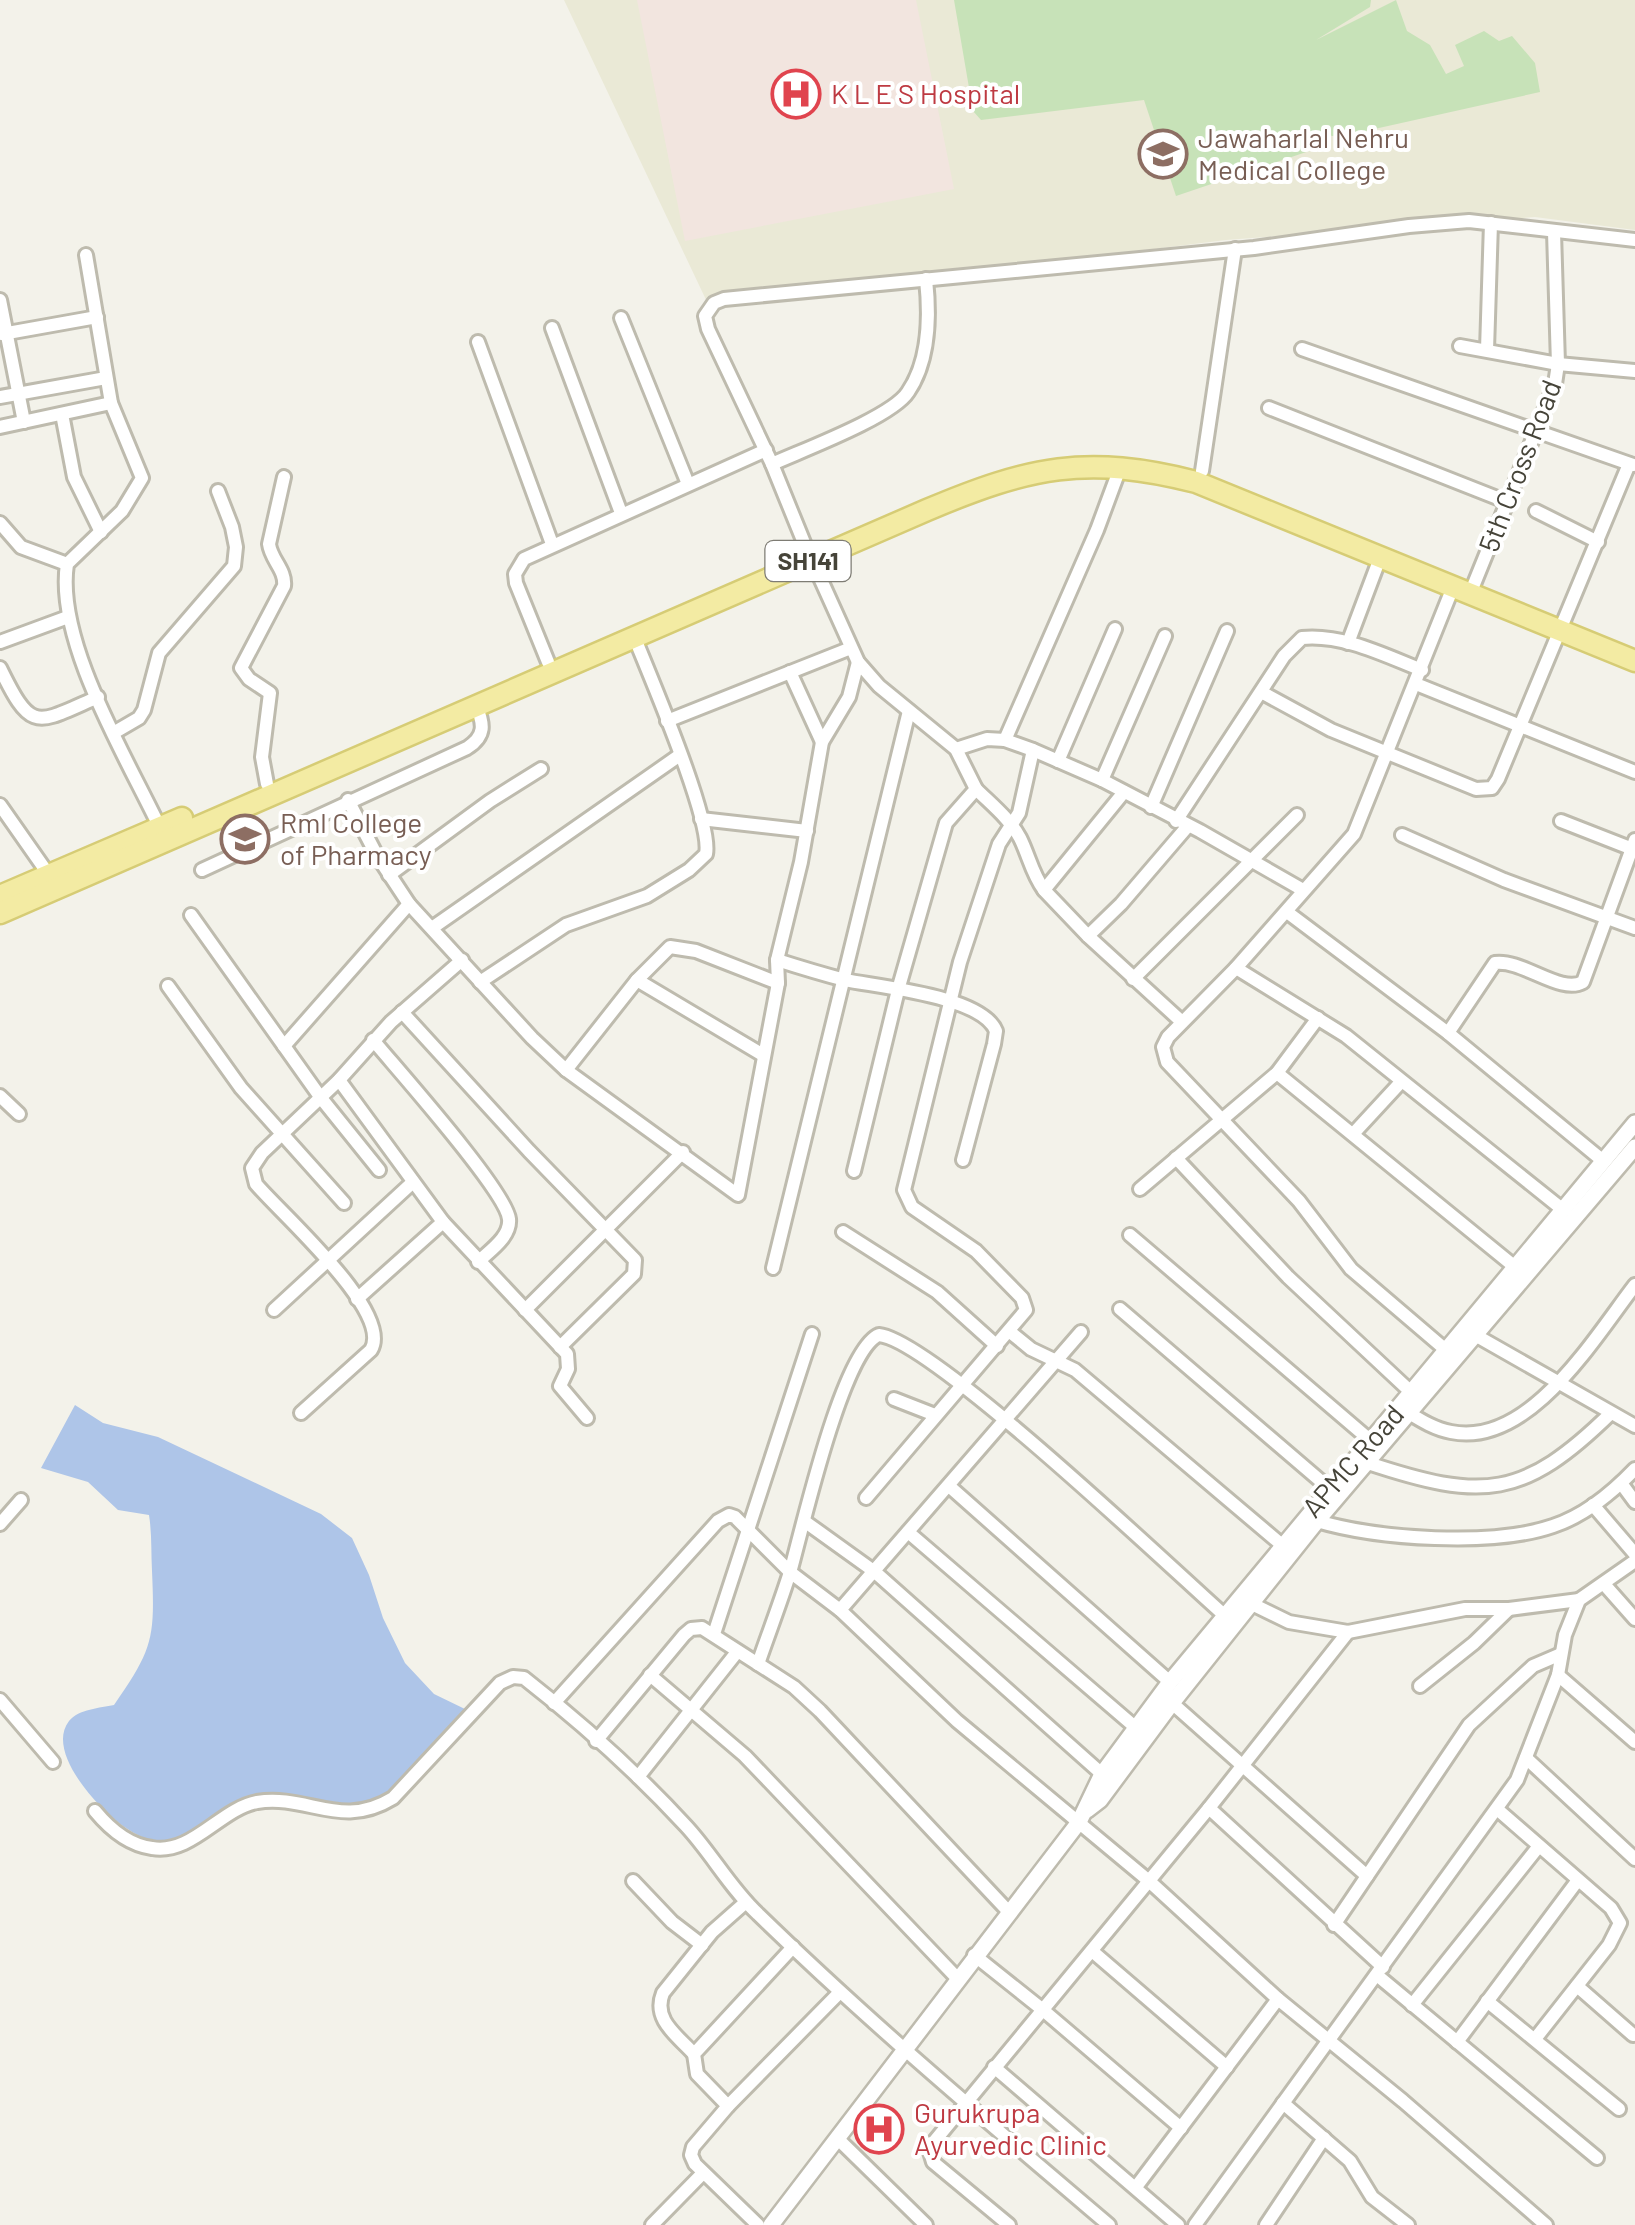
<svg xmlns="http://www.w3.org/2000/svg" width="1635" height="2225" font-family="Barlow,sans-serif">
  <rect width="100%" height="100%" fill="#f3f2ea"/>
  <polygon fill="#eae9d6" points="564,0 1635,0 1635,230 1535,217 1226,240 708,304"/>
  <polygon fill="#f2e5df" points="637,0 916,0 954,189 685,241"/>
  <polygon fill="#c7e2b8" points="954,0 1371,0 1370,7 1316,40 1396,0 1407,31 1430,45 1446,74 1464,66 1455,45 1484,31 1499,41 1512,36 1535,63 1540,92 1343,136 1332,136 1322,131 1327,145 1176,196 1144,100 981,120 973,111"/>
  <path fill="#aec5e8" d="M75,1405L103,1423L158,1437L321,1514L352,1538L369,1575L383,1618L405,1663L434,1694L467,1710C452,1727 406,1789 391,1798C350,1822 304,1788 262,1796C238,1800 190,1834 166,1847C151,1842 136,1835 123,1826C99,1809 45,1752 69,1721C79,1709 100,1708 114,1705C153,1649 155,1639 152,1571C151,1552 152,1534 149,1515L118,1510L88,1482L41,1468Z"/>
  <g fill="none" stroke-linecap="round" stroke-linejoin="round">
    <g stroke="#bebbae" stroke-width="18">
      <g id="minor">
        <path d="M86,255L111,403L142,478L122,511L67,564C55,641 127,758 160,828"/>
        <polyline points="0,300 24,422"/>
        <polyline points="621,318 688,484"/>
        <polyline points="552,328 621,513"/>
        <polyline points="2,334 97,317"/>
        <polyline points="478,342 552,544"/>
        <polyline points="1460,346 1558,364 1635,371"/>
        <polyline points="1302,349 1633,465"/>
        <polyline points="1487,350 1491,223"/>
        <polyline points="0,397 106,378"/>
        <polyline points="1269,408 1505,501"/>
        <polyline points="62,414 74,477 101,532"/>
        <polyline points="0,427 111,403"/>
        <path d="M772,464C803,450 892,417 908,392C930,360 930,316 926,279"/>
        <polyline points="1202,471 1235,249"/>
        <polyline points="1536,511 1598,542"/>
        <polyline points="0,523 21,547 67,564"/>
        <polyline points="811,560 772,464 708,329 705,316 714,303 724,299 1254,248 1409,226 1469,221 1635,240"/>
        <polyline points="812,560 858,662 879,686 956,749 976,789 946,823 898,990 854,1171"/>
        <polyline points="1470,594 1555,384 1558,364 1554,232"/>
        <polyline points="0,642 68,617"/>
        <polyline points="1348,643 1380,558"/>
        <polyline points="548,662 516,583 515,574 524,559 766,450"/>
        <path d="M0,668C32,734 36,724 98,697"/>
        <polyline points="790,672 822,742"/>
        <polyline points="1416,684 1635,772"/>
        <polyline points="1263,693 1331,730 1476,789 1492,788 1498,779 1629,464"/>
        <polyline points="667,721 851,648"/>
        <polyline points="115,732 139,718 144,710 159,653 234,566 236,547 232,527 218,491"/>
        <polyline points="1005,740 1097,530 1120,468"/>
        <polyline points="956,749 987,739 1005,740 1033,750 1102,780 1200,831 1303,890"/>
        <polyline points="1058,761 1115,629"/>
        <polyline points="1102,780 1165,636"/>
        <path d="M267,784L262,757L270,693L249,679L241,668L284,586C286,570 271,560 269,544L284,477"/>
        <path d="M976,789C991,804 1010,819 1020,838C1029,856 1032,874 1044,890"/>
        <polyline points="1124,792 1044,890 1088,936 1182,1022"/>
        <polyline points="348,800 376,854 409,904 532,1038 566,1070 738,1195 778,983 777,960 801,862 822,742 849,697 858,662"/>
        <polyline points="0,805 49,875"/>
        <polyline points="1151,807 1227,631"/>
        <polyline points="701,819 807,831"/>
        <path d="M1176,821L1284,656L1302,638C1343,634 1384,655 1422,670"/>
        <polyline points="1561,821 1635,850"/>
        <polyline points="1402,835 1504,880 1635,928"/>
        <path d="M202,870L467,748C486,736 484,724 476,705"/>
        <polyline points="389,875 490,801 541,769"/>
        <polyline points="1287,912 1448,1033 1602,1160"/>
        <polyline points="191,915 321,1098 379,1170"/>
        <polyline points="432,928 680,755"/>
        <polyline points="1088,936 1121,904 1187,827"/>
        <path d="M777,960C799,967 822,974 845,980C879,987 982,996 996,1031L994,1044L963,1160"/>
        <polyline points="1236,968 1346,1036 1562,1209"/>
        <polyline points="1133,979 1297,815"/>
        <polyline points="637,980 763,1055"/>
        <path d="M480,982L566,925L647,896L689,870L706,854C713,822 649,674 634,636"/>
        <polyline points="168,986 241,1088 344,1203"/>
        <polyline points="402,1012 529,1151 635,1260 634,1274 560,1347"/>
        <path d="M1448,1033L1495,963C1522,959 1561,995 1583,982L1635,840"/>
        <path d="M373,1040C397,1069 506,1191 509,1219C511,1237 489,1251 478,1262"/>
        <polyline points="284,1046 409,904"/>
        <polyline points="566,1070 637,980 670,947 696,951 778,983"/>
        <polyline points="1277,1073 1515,1267"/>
        <polyline points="339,1080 443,1222 567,1354 568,1369 560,1386 587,1418"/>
        <polyline points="0,1096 19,1114"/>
        <polyline points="1353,1134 1401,1082"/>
        <polyline points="1176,1158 1288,1277 1412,1393"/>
        <polyline points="1140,1189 1277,1073 1318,1018"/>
        <polyline points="843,1232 937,1292 997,1346"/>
        <polyline points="1130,1235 1371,1441"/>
        <polyline points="773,1268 909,711"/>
        <polyline points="357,1299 443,1222"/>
        <polyline points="1120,1309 1330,1489"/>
        <polyline points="274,1310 413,1182"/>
        <polyline points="525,1310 683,1152"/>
        <polyline points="1009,1331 1031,1349 1075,1370 1282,1545"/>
        <polyline points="1468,1331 1635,1426"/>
        <polyline points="1447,1351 1351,1269 1299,1201 1167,1062 1163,1047 1168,1037 1236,968 1354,834 1453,587"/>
        <polyline points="894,1399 935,1415"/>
        <path d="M301,1413L371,1350C394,1312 280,1213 256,1184L252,1168L262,1153L339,1080L391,1022L462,960"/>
        <path d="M1409,1413C1422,1421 1435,1429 1451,1432C1529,1448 1594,1338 1635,1285"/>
        <path d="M1368,1463C1483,1501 1523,1499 1611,1413"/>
        <polyline points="1621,1483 1635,1502"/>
        <polyline points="949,1486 1170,1682"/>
        <polyline points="866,1498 1026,1310 1022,1298 976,1251 912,1207 904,1190 960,962 999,844 1019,813 1033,750"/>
        <polyline points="1593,1505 1635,1554"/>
        <polyline points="804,1521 875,1572 1102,1774"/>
        <path d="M1317,1521C1378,1539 1492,1547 1553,1526C1584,1516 1613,1492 1635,1469"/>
        <polyline points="0,1524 21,1500"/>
        <polyline points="908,1532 1135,1727"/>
        <polyline points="1604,1584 1635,1619"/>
        <polyline points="1252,1604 1289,1622 1348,1632 1465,1609 1509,1609 1579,1600"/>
        <polyline points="840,1610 1081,1332"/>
        <polyline points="714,1634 812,1334"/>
        <path d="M758,1664C769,1632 781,1601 791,1569C803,1526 843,1349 879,1335C932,1340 1171,1568 1224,1615"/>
        <polyline points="650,1675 745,1756 957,1978"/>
        <polyline points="1558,1675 1635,1742"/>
        <polyline points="1420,1686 1474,1643 1509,1609"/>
        <polyline points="0,1700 53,1762"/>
        <polyline points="554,1703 718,1521 729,1515 735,1517 790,1572 840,1610 957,1721 1149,1881 1278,1999 1403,2101 1546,2225"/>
        <polyline points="1172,1703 1367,1876"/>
        <polyline points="596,1741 684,1635 691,1629 702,1628 794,1687 820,1711 1008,1911"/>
        <polyline points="1526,1758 1635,1859"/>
        <polyline points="638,1777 737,1652"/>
        <polyline points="1209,1808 1383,1967"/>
        <polyline points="1497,1809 1611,1908 1620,1923 1609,1945 1535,2039"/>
        <path d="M95,1811C109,1828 129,1845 152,1848C192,1855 220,1809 257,1802C308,1794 341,1830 393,1798L500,1683L513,1677L524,1678C579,1721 639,1775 686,1826C712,1854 730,1888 758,1914C870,2023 990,2124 1109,2225"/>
        <polyline points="633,1881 672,1922 702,1945"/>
        <polyline points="1334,1925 1469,1725 1533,1666 1561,1654"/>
        <polyline points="1092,1951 1227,2067"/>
        <polyline points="974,1955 1043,2010 1181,2128"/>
        <polyline points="1378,1976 1597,2158"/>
        <polyline points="1577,1986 1633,2035"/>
        <polyline points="1487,2001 1619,2109"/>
        <polyline points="1412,2005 1539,1846"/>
        <polyline points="1457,2042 1578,1880"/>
        <path d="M694,2054C678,2036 652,2020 663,1993L712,1932L746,1902"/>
        <polyline points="994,2067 1178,2225"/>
        <polyline points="1283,2103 1350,2161 1372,2197 1408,2225"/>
        <polyline points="728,2106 697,2074 694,2054 793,1947"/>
        <polyline points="838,2139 926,2225"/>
        <polyline points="1136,2187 1278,1999"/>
        <polyline points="652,2225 703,2173"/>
        <polyline points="758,2225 695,2164 691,2155 693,2147 728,2106 840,1992"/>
        <polyline points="1009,2225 933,2162 930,2152 933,2143 1209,1808 1348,1632"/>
        <polyline points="1195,2225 1517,1780 1558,1675 1565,1635 1579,1600 1635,1561"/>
        <polyline points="1266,2225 1324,2138"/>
      </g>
    </g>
    <g stroke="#bebbae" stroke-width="20">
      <g id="tertiary">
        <polyline points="1087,1810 1100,1800 1172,1703 1317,1521 1635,1147"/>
        <polyline points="771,2225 1079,1822 1102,1774 1170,1682 1635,1123"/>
      </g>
    </g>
    <g stroke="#d6cc75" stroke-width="25">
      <g id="primary">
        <polyline points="0,896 182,818"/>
        <path d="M0,913L927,510C1029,467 1086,454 1196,482L1635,661"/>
      </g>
    </g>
    <use href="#minor" stroke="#fff" stroke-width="12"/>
    <use href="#tertiary" stroke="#fff" stroke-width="15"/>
    <use href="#primary" stroke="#f3eba3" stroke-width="20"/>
  </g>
  <defs>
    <g id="hospital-ring" transform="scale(2.5)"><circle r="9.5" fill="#fff" stroke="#e0444e" stroke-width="1.5"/><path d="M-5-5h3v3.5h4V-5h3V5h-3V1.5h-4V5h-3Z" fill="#e0444e"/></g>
    <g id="university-ring" transform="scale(2.5)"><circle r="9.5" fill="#fff" stroke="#8d6e63" stroke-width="1.5"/><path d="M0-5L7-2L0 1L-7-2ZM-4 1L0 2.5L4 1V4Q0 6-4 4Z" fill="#8d6e63"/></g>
  </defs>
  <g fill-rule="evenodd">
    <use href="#hospital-ring" x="796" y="94"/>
    <use href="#university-ring" x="1163" y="154"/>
    <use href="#university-ring" x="245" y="839"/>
    <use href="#hospital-ring" x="879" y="2129"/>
  </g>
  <g text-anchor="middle" stroke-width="8" stroke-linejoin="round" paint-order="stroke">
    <rect fill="#fff" stroke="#7e7c74" stroke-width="2.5" x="765.5" y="541" width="85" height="40" rx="8"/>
    <g font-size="25" font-weight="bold" fill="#464439">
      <text x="808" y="570">SH141</text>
    </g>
    <g font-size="28" fill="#be3a42" stroke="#fff" text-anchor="start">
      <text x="831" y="104">K L E S Hospital</text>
      <text x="914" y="2123">Gurukrupa<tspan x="914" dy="32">Ayurvedic Clinic</tspan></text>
    </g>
    <g font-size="28" fill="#785e54" stroke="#fff" text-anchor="start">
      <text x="1198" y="148">Jawaharlal Nehru<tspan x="1198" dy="32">Medical College</tspan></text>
      <text x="280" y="833">Rml College<tspan x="280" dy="32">of Pharmacy</tspan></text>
    </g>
    <g font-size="28" fill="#464439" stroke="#fff">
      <text transform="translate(1520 466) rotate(-69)" y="10">5th Cross Road</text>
      <text transform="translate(1353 1461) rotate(-49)" y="10">APMC Road</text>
    </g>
  </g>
</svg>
